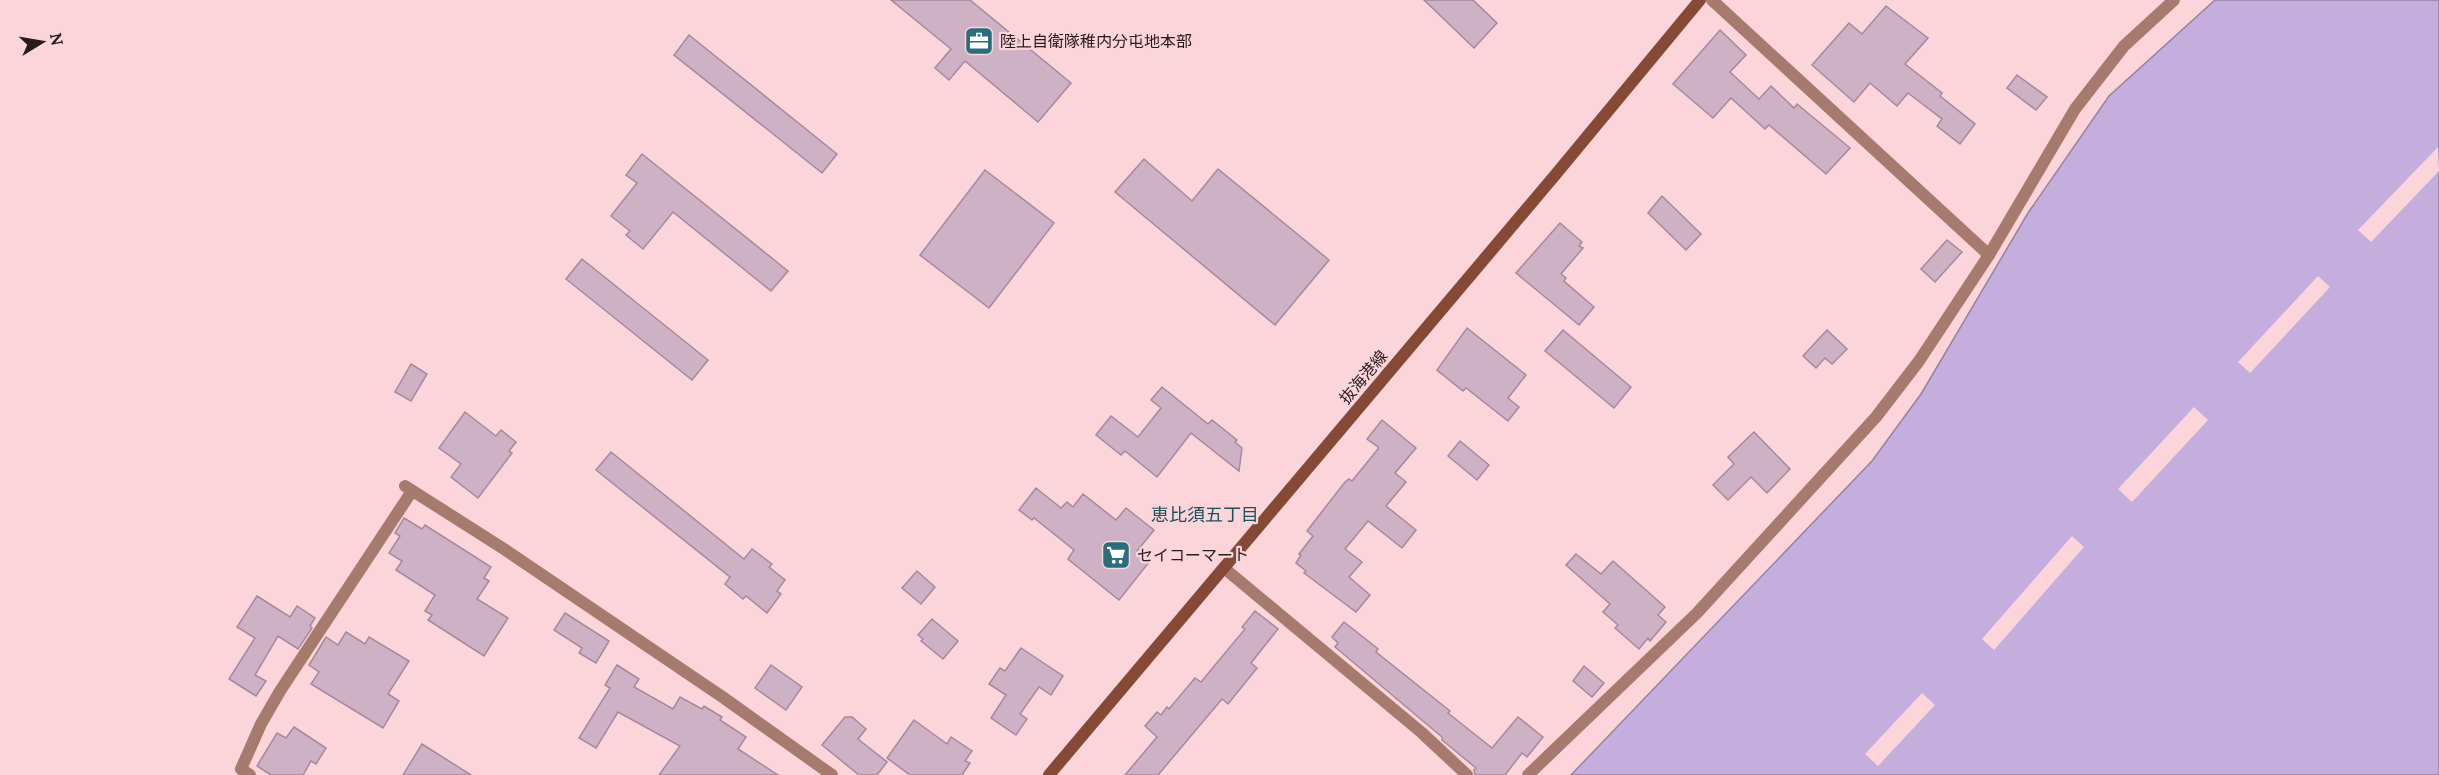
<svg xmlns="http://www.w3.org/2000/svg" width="2439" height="775" font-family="Lora,'Noto Sans JP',serif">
  <rect width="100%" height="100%" fill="#fbd5da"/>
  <polygon fill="#c4aedd" stroke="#9582a3" stroke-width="1.5" points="2215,0 2439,0 2439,775 1571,775 1872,461 1921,394 2028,213 2109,96"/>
  <g fill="#fbd5da">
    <polygon points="2438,147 2439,171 2371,242 2358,230"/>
    <polygon points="2318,276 2330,287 2250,373 2238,362"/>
    <polygon points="2194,407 2208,420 2132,502 2118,489"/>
    <polygon points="2072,536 2084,547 1994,650 1982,639"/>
    <polygon points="1922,693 1935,705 1878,766 1865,754"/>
  </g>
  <g fill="#ceb1c5" stroke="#a4899c" stroke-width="1.5">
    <polygon points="891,0 970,0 1071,83 1038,122 965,61 949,80 935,68 951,49"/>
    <polygon points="1424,0 1473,0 1497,23 1474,48"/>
    <polygon points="1886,6 1928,38 1905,64 1942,93 1940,96 1975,124 1960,144 1937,126 1942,119 1908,93 1897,106 1870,83 1854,102 1812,65 1849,23 1862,34"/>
    <polygon points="1720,30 1746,55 1730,72 1759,99 1771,86 1794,108 1797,104 1850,148 1826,174 1769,125 1765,129 1731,98 1713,118 1673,84"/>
    <polygon points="689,35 837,154 822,173 674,55"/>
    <polygon points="2017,75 2047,97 2036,110 2007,88"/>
    <polygon points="642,154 788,271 771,291 673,212 643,249 626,235 630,231 611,216 637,183 626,175"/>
    <polygon points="1144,159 1192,201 1218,169 1329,260 1275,325 1115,192"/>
    <polygon points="985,170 1054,223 989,308 920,255"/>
    <polygon points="1662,196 1701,234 1686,250 1648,213"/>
    <polygon points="1560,223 1582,242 1579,246 1583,248 1561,274 1566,278 1564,281 1594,307 1579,325 1516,273"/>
    <polygon points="1947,240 1962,252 1935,282 1921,269"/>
    <polygon points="582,259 708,360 692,380 566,279"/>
    <polygon points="1467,328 1526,375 1508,398 1519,407 1508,421 1466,388 1463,391 1437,370"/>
    <polygon points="1563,330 1631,387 1614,408 1545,351"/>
    <polygon points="1827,330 1847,349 1832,364 1825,358 1816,368 1803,356"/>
    <polygon points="411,364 427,374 411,401 395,392"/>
    <polygon points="1162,387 1208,424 1212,420 1237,440 1235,442 1242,448 1239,471 1191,433 1157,477 1125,451 1121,455 1096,435 1111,416 1138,437 1161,408 1151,400"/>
    <polygon points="465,412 496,436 501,430 516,442 509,451 512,453 478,498 451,477 461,464 439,448"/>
    <polygon points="1382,420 1416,448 1395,473 1406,482 1386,506 1416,530 1402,548 1368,521 1345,549 1362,562 1349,577 1370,595 1356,612 1304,573 1306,571 1296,563 1301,555 1299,554 1313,536 1307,531 1345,482 1349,479 1352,481 1378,449 1378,447 1367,439"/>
    <polygon points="1754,432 1790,469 1767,493 1751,477 1728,500 1713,485 1734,464 1728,457"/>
    <polygon points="1460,441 1489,465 1477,480 1448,456"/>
    <polygon points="611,452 744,559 752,549 772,564 769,567 785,580 777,591 781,594 767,613 746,596 743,599 725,584 730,577 596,470"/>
    <polygon points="1036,488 1061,508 1067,502 1073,507 1083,494 1116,520 1126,508 1154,530 1137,551 1150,561 1119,600 1068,559 1074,550 1034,518 1032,520 1019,510"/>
    <polygon points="404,518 422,529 425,525 491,567 484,578 489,581 477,599 508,618 484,656 428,620 432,615 425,611 435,595 396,570 402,561 389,553 400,536 395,533"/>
    <polygon points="1576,554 1601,574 1613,561 1665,607 1658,615 1666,622 1650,641 1648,638 1639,649 1615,628 1618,625 1603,612 1610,604 1566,565"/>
    <polygon points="917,571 935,587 921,604 902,588"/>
    <polygon points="257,596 290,617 297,606 315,618 310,626 312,628 298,649 278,636 255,675 266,681 256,696 229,679 255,638 237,627"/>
    <polygon points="1255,611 1278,629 1251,663 1257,668 1228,704 1222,699 1158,775 1125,775 1157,737 1145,726 1157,712 1161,715 1167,707 1169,709 1195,678 1201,682 1245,629 1242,627"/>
    <polygon points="565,613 609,641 596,663 579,653 582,648 554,630"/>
    <polygon points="932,619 958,641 943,659 921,641 923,639 918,635"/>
    <polygon points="1344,622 1378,649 1376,652 1450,711 1448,713 1492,748 1518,717 1543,737 1527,757 1522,753 1505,775 1475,775 1474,770 1476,768 1442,740 1442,737 1335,647 1338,643 1332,637"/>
    <polygon points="346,632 365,644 369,637 409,661 388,694 399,701 383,728 311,684 319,672 309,665 326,637 338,645"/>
    <polygon points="1021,648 1063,676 1051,695 1039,687 1020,714 1027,719 1016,735 991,718 1006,695 989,684 1000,668 1005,671"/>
    <polygon points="617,665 639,679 634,687 673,709 680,697 702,709 704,706 722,717 720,720 746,737 738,749 778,775 659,775 680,746 618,712 596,748 579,738 610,688 605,685"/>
    <polygon points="771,665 802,687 786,710 755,688"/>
    <polygon points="1584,666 1604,683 1592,697 1573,681"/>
    <polygon points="845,717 852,717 866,729 858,739 887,762 877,775 859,775 822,745"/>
    <polygon points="914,720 947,744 951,737 972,751 965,761 970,763 962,775 910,775 887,758"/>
    <polygon points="294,727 326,748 316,764 311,761 303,775 271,775 257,766 277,733 286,738"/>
    <polygon points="422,744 471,775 403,775"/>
  </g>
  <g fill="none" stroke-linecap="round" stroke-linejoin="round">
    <g stroke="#a67b6d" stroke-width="12">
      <polyline points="1712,0 1989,255"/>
      <polyline points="405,486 504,549 724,698 832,775"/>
      <polyline points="1224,568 1421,732 1467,775"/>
      <polyline points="250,775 241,769 261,724 280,691 412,491"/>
      <polyline points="1528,775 1697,613 1876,417 1919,361 1989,255 2075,109 2124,46 2174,0"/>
    </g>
    <polyline stroke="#864936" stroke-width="12" points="1049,775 1556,174 1700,0"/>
  </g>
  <defs>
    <g id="office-square" transform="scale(1.5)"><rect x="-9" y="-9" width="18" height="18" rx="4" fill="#286e7c" stroke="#fbd5da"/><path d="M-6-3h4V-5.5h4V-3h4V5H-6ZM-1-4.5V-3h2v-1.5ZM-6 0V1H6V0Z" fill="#fff"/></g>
    <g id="supermarket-square" transform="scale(1.5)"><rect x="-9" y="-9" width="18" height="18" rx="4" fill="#286e7c" stroke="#fbd5da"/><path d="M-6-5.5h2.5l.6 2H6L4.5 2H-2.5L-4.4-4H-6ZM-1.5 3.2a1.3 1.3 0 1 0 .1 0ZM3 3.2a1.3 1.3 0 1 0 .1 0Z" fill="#fff"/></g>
  </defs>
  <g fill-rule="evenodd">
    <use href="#office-square" x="979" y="41"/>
    <use href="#supermarket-square" x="1116" y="555"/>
  </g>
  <g text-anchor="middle" stroke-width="4.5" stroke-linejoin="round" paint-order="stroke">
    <g font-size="16" fill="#281b1d" stroke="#fbd5da" text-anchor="start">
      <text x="1000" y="47">陸上自衛隊稚内分屯地本部</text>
      <text x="1137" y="561">セイコーマート</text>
    </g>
    <g font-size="16" fill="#281b1d" stroke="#fbd5da">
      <text transform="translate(1363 377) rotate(-50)" y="6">抜海港線</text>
    </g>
    <g font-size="18" fill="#19515d" stroke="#fbd5da">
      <text x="1205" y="521">恵比須五丁目</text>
    </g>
  </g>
  <g transform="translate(42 42) rotate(79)" stroke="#fbd5da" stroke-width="4.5" paint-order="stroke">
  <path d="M0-4.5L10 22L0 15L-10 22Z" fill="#281b1d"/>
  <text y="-9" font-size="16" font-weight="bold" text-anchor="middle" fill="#281b1d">N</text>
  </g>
</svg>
